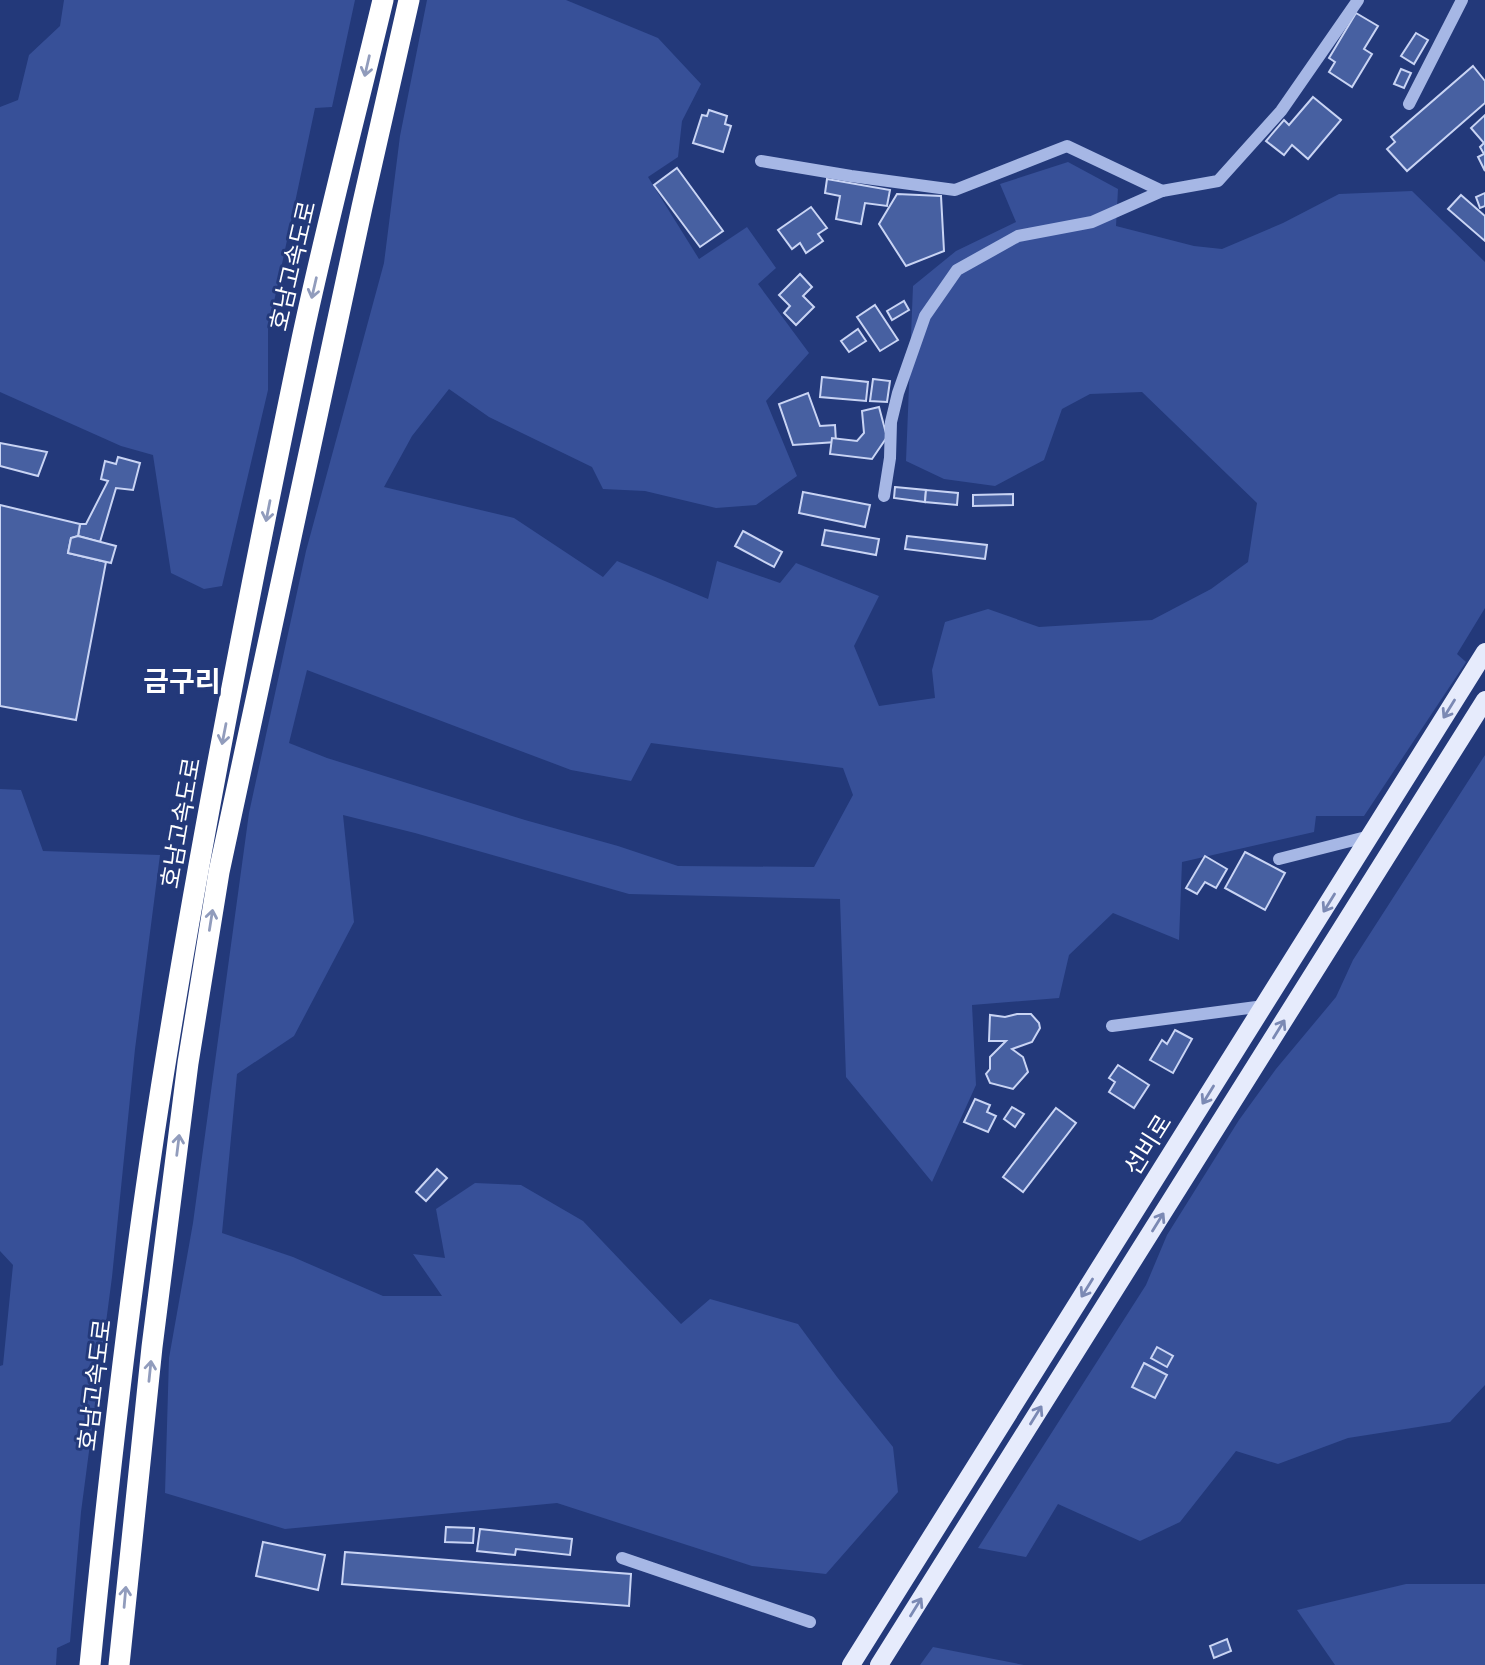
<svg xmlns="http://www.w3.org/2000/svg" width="1485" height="1665" font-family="Mulish,'Noto Sans KR',sans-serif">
  <rect width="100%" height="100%" fill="#23397a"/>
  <g fill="#375098" fill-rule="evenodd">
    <polygon points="64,0 355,0 332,107 315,108 268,330 268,390 222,586 204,589 171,573 153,455 121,446 0,392 0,107 18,100 29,55 60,26"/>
    <path d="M427,0H566L658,38L701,84L682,121L678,157L648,177L699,259L747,227L776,268L758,284L809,353L766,401L797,476L756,505L716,508L645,491L603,489L592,467L489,417L449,389L412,436L384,487L514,518L603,577L617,561L708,599L717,561L780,583L796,563L879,596L854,646L879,706L935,698L932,670L945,622L988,609L1039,627L1152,620L1211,589L1248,562L1257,503L1142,392L1090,394L1062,409L1044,460L995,486L944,479L906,461L913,286L956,251L1016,222L1000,184L1068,162L1118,189L1116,226L1194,246L1222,249L1283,223L1339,194L1412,191L1485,262V608L1457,654L1466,662L1364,816H1316L1314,832L1182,862L1179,940L1113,913L1069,955L1059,998L972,1005L976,1085L932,1182L846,1077L840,899L629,894L415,833L343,815L354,922L294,1036L237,1074L222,1233L293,1257L383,1296H442L413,1254L445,1258L436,1209L475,1183L521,1185L583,1221L681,1324L710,1299L798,1324L837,1377L893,1447L898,1492L826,1574L752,1566L557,1503L285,1529L165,1493L169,1358L193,1223L249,813L306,551L384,263L400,136ZM307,670L571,770L631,781L651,743L843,768L853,795L814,867L678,866L618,846L525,820L327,758L289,743Z"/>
    <polygon points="1485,755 1485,1385 1450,1422 1348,1438 1278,1464 1236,1451 1180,1522 1140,1541 1058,1504 1026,1557 978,1548 1146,1285 1167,1235 1239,1120 1276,1069 1336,997 1353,960"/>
    <polygon points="0,789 21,790 43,851 160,855 135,1049 112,1277 81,1512 70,1642 57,1648 56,1665 0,1665 0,1366 3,1365 13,1265 0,1251"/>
    <polygon points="1406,1584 1485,1584 1485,1665 1335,1665 1297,1610"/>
    <polygon points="933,1647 1024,1665 920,1665"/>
  </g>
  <g fill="#4760a1" stroke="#c9d4f4" stroke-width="2">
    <polygon points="1356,13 1378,26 1364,49 1372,54 1352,87 1329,72 1335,62 1329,58"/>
    <polygon points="1416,33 1428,40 1414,64 1401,56"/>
    <polygon points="1473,66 1485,81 1485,103 1407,171 1387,149 1395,142 1391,137"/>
    <polygon points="1401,69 1411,73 1404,88 1394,84"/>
    <polygon points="1313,97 1341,120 1308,159 1292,145 1284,155 1266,141 1284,120 1289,125"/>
    <polygon points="709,110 727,116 725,124 731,126 723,152 693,143 702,115 707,116"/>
    <polygon points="1485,115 1485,171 1478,157 1484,154 1480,147 1484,143 1471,128"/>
    <polygon points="677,168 723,231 700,247 654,185"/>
    <polygon points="827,179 890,190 887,206 865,203 861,224 836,219 840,196 825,193"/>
    <polygon points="1485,193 1485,206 1480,208 1476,197"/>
    <polygon points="897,194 941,196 944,251 906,266 879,224"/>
    <polygon points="1461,195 1485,216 1485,241 1448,209"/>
    <polygon points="811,207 827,228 818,234 823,241 806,253 800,243 792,249 778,230"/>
    <polygon points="800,274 812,287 803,296 814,307 796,325 784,313 790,306 779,295"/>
    <polygon points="904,301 909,310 892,320 887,311"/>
    <polygon points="875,305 898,340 880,351 857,317"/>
    <polygon points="858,329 866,341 849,352 841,341"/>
    <polygon points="822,377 868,382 866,401 820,397"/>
    <polygon points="873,379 890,381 887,402 870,401"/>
    <polygon points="808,393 820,426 835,425 836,442 793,445 779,404"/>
    <polygon points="879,407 887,437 872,459 830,454 832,438 857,441 864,433 862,411"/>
    <polygon points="0,443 47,452 38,476 0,466"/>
    <polygon points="118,457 140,463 133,490 116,488 100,542 78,536 80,524 86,524 108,481 101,479 105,461 116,464"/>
    <polygon points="895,487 926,490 925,502 894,498"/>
    <polygon points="926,490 958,493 957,505 925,502"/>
    <polygon points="803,492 870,505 865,527 799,513"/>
    <polygon points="1013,494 1013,505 973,506 973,495"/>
    <polygon points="0,505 80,524 78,536 71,538 68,553 106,562 76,720 0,706"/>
    <polygon points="825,530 879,539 876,555 822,545"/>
    <polygon points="743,531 782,552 774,567 735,546"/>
    <polygon points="78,536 116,546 111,563 68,553 71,538"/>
    <polygon points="907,536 987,545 985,559 905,549"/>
    <polygon points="1245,852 1285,873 1265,910 1225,888"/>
    <polygon points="1205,856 1227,869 1216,888 1205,882 1197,894 1186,888"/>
    <polygon points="1017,1014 1031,1014 1039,1023 1040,1028 1032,1042 1012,1049 1023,1057 1028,1072 1013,1089 990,1083 986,1074 990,1069 990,1057 1006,1041 989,1041 990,1015 1005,1017"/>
    <polygon points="1175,1030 1192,1039 1173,1073 1150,1060 1162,1040 1167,1044"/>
    <polygon points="1118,1065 1149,1085 1134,1108 1109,1092 1115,1082 1109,1078"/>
    <polygon points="975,1099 990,1105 987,1112 996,1116 988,1132 964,1122"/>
    <polygon points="1012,1107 1024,1114 1015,1127 1004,1119"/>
    <polygon points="1056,1108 1076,1123 1023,1192 1003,1177"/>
    <polygon points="437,1169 447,1178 426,1201 416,1192"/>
    <polygon points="1157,1347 1173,1356 1167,1367 1151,1358"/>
    <polygon points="1144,1363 1167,1375 1155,1398 1132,1387"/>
    <polygon points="446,1527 474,1528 473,1543 445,1542"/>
    <polygon points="480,1529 572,1539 570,1555 516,1549 515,1555 477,1551"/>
    <polygon points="263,1542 325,1555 318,1590 256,1576"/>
    <polygon points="345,1552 631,1574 629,1606 342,1584"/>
    <polygon points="1227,1639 1231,1651 1214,1658 1210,1646"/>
  </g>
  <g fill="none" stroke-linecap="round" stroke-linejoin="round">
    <g stroke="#a6b7e5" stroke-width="12">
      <polyline points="1409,104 1462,0"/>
      <polyline points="761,161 851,176 955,190 1067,146 1162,191"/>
      <polyline points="884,496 890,458 891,422 898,393 925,316 957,270 1018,236 1092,222 1162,191 1218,181 1281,111 1358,0"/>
      <polyline points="1279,859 1370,836"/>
      <polyline points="1112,1026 1264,1006"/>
      <polyline points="622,1558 810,1622"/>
    </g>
    <g stroke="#e6ebfc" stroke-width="18">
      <polyline points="851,1665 1485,652"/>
      <polyline points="879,1665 1485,700"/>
    </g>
    <g stroke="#fff" stroke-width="21">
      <path d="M90,1665C110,1462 133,1259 166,1058C205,817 252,578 302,339C326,226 356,113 383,0"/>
      <polyline points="119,1665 152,1347 188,1063 219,872 362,207 409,0"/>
    </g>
  </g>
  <defs><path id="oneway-shaft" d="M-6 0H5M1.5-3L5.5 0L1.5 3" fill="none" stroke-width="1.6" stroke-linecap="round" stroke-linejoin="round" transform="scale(1.75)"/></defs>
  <g stroke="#919cbc">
    <use href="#oneway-shaft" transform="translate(367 66) rotate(103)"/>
    <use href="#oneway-shaft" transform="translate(314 288) rotate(103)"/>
    <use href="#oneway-shaft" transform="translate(268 511) rotate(101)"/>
    <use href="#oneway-shaft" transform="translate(224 734) rotate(101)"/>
    <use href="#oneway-shaft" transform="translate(211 920) rotate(-81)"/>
    <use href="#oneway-shaft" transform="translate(178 1145) rotate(-83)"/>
    <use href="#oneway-shaft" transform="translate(150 1371) rotate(-84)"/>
    <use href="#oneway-shaft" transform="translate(125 1597) rotate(-85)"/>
  </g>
  <g stroke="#7b89b4">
    <use href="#oneway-shaft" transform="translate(1449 709) rotate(122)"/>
    <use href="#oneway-shaft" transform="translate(1329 903) rotate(122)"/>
    <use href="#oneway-shaft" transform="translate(1279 1029) rotate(-58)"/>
    <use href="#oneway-shaft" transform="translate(1208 1095) rotate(122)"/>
    <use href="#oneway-shaft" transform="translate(1158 1222) rotate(-58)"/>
    <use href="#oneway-shaft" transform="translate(1087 1288) rotate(122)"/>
    <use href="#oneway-shaft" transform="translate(1036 1415) rotate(-58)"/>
    <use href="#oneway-shaft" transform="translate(916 1607) rotate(-58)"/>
  </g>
  <g text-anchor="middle" stroke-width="6" stroke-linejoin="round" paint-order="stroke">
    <g font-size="24" fill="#fff" stroke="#23397a">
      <text transform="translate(293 266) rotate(-77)" y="8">호남고속도로</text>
      <text transform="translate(181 823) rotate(-80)" y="8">호남고속도로</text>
      <text transform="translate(1148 1145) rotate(-58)" y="8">선비로</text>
      <text transform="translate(95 1385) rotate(-83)" y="8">호남고속도로</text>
    </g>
    <g font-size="28" font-weight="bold" fill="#fff" stroke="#23397a">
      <text x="182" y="691">금구리</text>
    </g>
  </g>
</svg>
